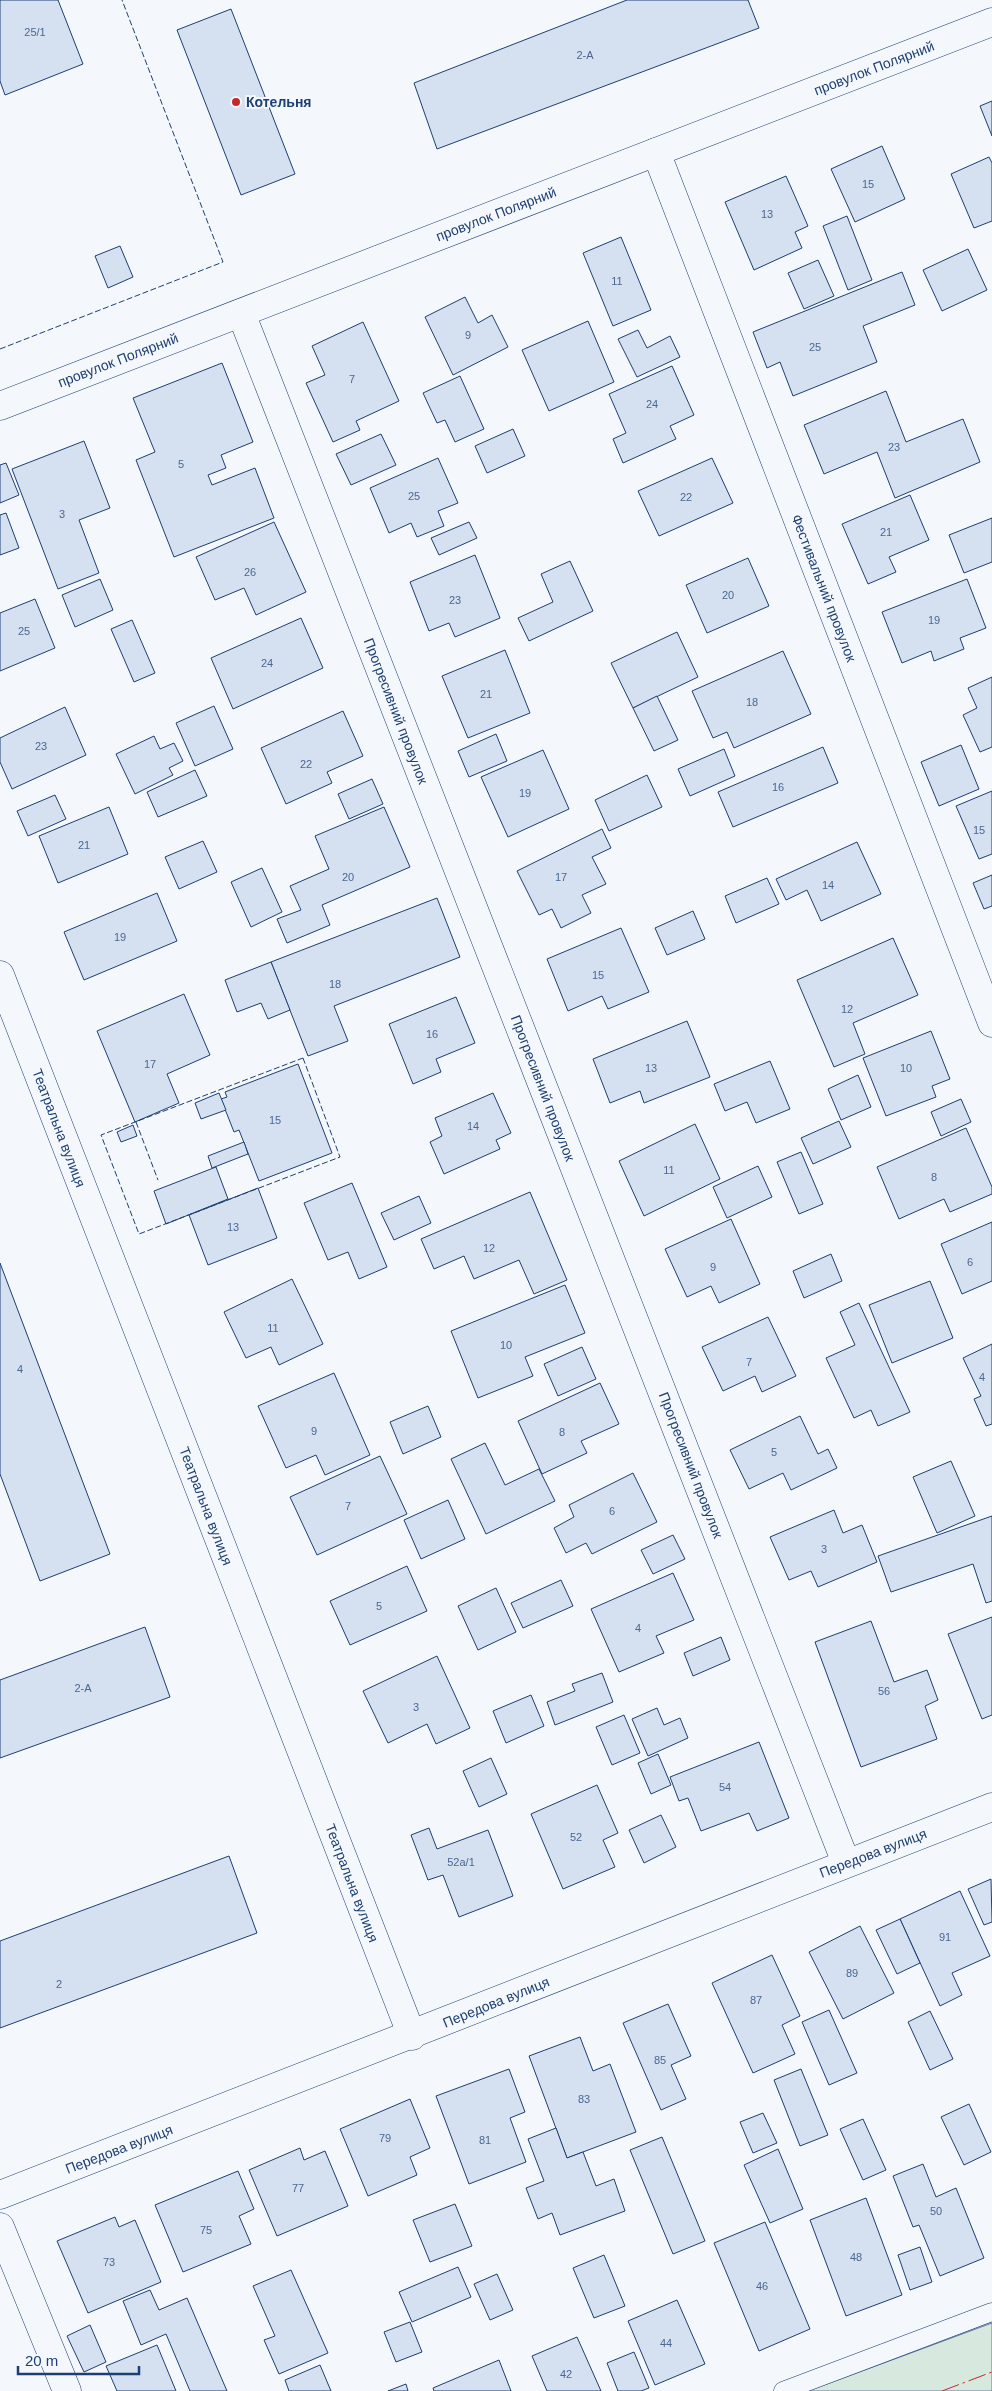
<svg xmlns="http://www.w3.org/2000/svg" width="992" height="2391" font-family="Arial,sans-serif">
  <rect width="100%" height="100%" fill="#f4f7fb"/>
  <polygon fill="#d7e8df" stroke="#687fa3" points="992,2323 992,2391 808,2391"/>
  <g fill="#d5e0f0" stroke="#1d3f73">
    <polygon points="0,0 58,0 83,64 5,95 0,81"/>
    <polygon points="627,0 748,0 759,28 437,149 414,83"/>
    <polygon points="231,9 295,174 241,195 177,30"/>
    <polygon points="992,101 992,136 980,106"/>
    <polygon points="882,146 905,199 855,222 831,169"/>
    <polygon points="989,157 992,163 992,221 974,228 951,174"/>
    <polygon points="786,176 808,226 795,232 802,248 754,270 725,202"/>
    <polygon points="847,216 872,280 848,290 823,226"/>
    <polygon points="621,237 651,310 613,326 583,253"/>
    <polygon points="120,246 133,277 108,288 95,256"/>
    <polygon points="968,249 987,290 942,311 923,270"/>
    <polygon points="818,260 834,296 804,309 788,273"/>
    <polygon points="902,272 915,305 863,326 877,362 793,396 780,362 767,368 753,332"/>
    <polygon points="465,297 478,323 492,315 508,347 453,375 425,317"/>
    <polygon points="588,321 614,382 549,411 522,350"/>
    <polygon points="363,322 399,401 356,421 360,430 333,442 306,383 325,375 312,346"/>
    <polygon points="638,330 647,348 670,336 680,357 637,377 618,339"/>
    <polygon points="222,363 253,442 221,455 226,468 208,475 212,485 255,468 274,518 174,557 136,460 155,452 133,398"/>
    <polygon points="672,366 694,415 670,426 676,439 623,463 613,439 626,433 609,394"/>
    <polygon points="460,376 484,429 455,442 445,420 437,423 423,393"/>
    <polygon points="886,391 906,442 963,419 980,462 895,498 877,452 824,474 804,425"/>
    <polygon points="513,429 525,456 487,473 475,446"/>
    <polygon points="381,434 396,465 351,485 336,454"/>
    <polygon points="84,441 110,508 79,520 99,573 58,589 12,469"/>
    <polygon points="438,458 458,503 438,511 444,526 417,537 411,523 389,533 370,488"/>
    <polygon points="712,458 733,503 659,536 638,491"/>
    <polygon points="6,463 19,495 0,503 0,465"/>
    <polygon points="910,495 929,540 889,557 896,572 868,584 842,524"/>
    <polygon points="6,513 19,548 0,555 0,515"/>
    <polygon points="992,518 992,562 964,573 949,535"/>
    <polygon points="274,522 306,592 256,615 244,588 215,600 196,557"/>
    <polygon points="469,522 477,538 439,555 431,538"/>
    <polygon points="475,555 500,618 455,637 449,623 429,631 410,582"/>
    <polygon points="748,558 769,606 707,633 686,585"/>
    <polygon points="570,561 593,611 529,641 518,618 553,602 541,574"/>
    <polygon points="100,579 113,610 75,627 62,595"/>
    <polygon points="967,579 986,628 960,638 964,649 934,661 931,651 902,663 882,612"/>
    <polygon points="35,599 55,648 0,671 0,613"/>
    <polygon points="301,618 323,668 233,709 211,658"/>
    <polygon points="132,620 155,673 134,682 111,629"/>
    <polygon points="677,632 698,677 633,708 611,663"/>
    <polygon points="505,650 530,713 468,738 442,676"/>
    <polygon points="783,651 811,714 734,748 727,732 713,738 692,691"/>
    <polygon points="992,677 992,747 980,752 963,715 977,708 968,688"/>
    <polygon points="657,696 678,740 654,751 633,708"/>
    <polygon points="214,706 233,749 195,766 176,723"/>
    <polygon points="65,707 86,755 12,789 0,762 0,738"/>
    <polygon points="343,711 363,756 327,772 332,783 286,804 261,748"/>
    <polygon points="496,734 507,761 469,777 458,751"/>
    <polygon points="154,736 160,749 174,743 183,761 169,768 173,775 135,794 116,754"/>
    <polygon points="961,745 979,789 939,806 921,762"/>
    <polygon points="823,747 838,783 733,827 718,792"/>
    <polygon points="724,749 735,776 690,796 678,769"/>
    <polygon points="543,750 569,809 508,837 481,777"/>
    <polygon points="195,770 207,796 158,817 147,792"/>
    <polygon points="647,775 662,807 609,831 595,800"/>
    <polygon points="372,779 383,804 349,819 338,794"/>
    <polygon points="992,791 992,854 979,859 956,806"/>
    <polygon points="55,795 66,819 28,836 17,811"/>
    <polygon points="109,807 128,854 58,883 39,836"/>
    <polygon points="384,807 410,867 322,905 330,925 287,943 277,919 301,910 290,886 329,869 315,836"/>
    <polygon points="602,829 611,848 592,857 606,884 582,895 591,913 561,928 552,909 539,915 517,871"/>
    <polygon points="203,841 217,872 179,889 165,857"/>
    <polygon points="857,842 881,894 821,921 807,890 786,900 776,879"/>
    <polygon points="262,868 282,912 251,927 231,882"/>
    <polygon points="992,875 992,906 984,909 973,883"/>
    <polygon points="767,878 779,904 736,923 725,896"/>
    <polygon points="157,893 177,941 84,980 64,932"/>
    <polygon points="437,898 460,957 334,1006 348,1041 308,1056 271,962"/>
    <polygon points="693,911 705,939 667,955 655,928"/>
    <polygon points="621,928 649,992 608,1009 602,996 568,1011 547,959"/>
    <polygon points="893,938 918,995 853,1023 865,1054 834,1067 797,980"/>
    <polygon points="271,962 290,1010 268,1019 261,1003 237,1012 225,980"/>
    <polygon points="184,994 210,1055 167,1074 179,1103 135,1122 97,1031"/>
    <polygon points="456,997 475,1043 436,1059 441,1072 413,1084 389,1024"/>
    <polygon points="687,1021 710,1077 644,1103 640,1091 610,1103 593,1059"/>
    <polygon points="931,1031 950,1079 932,1086 936,1097 886,1116 863,1058"/>
    <polygon points="770,1061 790,1109 756,1123 747,1102 725,1111 714,1084"/>
    <polygon points="298,1064 332,1153 259,1181 239,1130 234,1132 221,1099 227,1097 225,1092"/>
    <polygon points="858,1075 871,1107 841,1120 828,1089"/>
    <polygon points="219,1093 226,1110 201,1119 195,1103"/>
    <polygon points="493,1093 511,1133 496,1140 500,1149 444,1174 430,1142 442,1136 435,1118"/>
    <polygon points="961,1099 971,1122 941,1136 931,1112"/>
    <polygon points="839,1121 851,1147 813,1164 801,1138"/>
    <polygon points="695,1124 720,1179 644,1216 619,1161"/>
    <polygon points="133,1125 137,1136 121,1142 117,1132"/>
    <polygon points="966,1128 992,1187 992,1194 950,1212 944,1199 899,1219 877,1167"/>
    <polygon points="244,1142 248,1154 212,1168 208,1156"/>
    <polygon points="801,1152 823,1204 799,1214 777,1162"/>
    <polygon points="758,1166 772,1197 727,1218 713,1187"/>
    <polygon points="216,1167 228,1199 166,1224 154,1191"/>
    <polygon points="352,1183 387,1267 359,1279 348,1252 328,1260 304,1203"/>
    <polygon points="258,1188 277,1238 208,1265 189,1215"/>
    <polygon points="530,1192 567,1280 534,1294 519,1260 474,1279 464,1256 434,1269 421,1239"/>
    <polygon points="419,1196 431,1223 394,1240 381,1213"/>
    <polygon points="731,1219 760,1284 719,1303 711,1286 687,1297 665,1249"/>
    <polygon points="992,1222 992,1281 962,1294 941,1244"/>
    <polygon points="831,1254 842,1281 804,1298 793,1271"/>
    <polygon points="0,1263 110,1554 40,1581 0,1474"/>
    <polygon points="292,1279 323,1344 279,1365 271,1347 246,1358 224,1312"/>
    <polygon points="930,1281 953,1338 892,1363 869,1305"/>
    <polygon points="565,1285 585,1333 525,1357 533,1376 478,1398 451,1331"/>
    <polygon points="859,1303 910,1412 878,1426 871,1410 854,1418 826,1358 855,1345 840,1312"/>
    <polygon points="768,1317 796,1376 762,1392 755,1376 723,1391 702,1347"/>
    <polygon points="992,1344 992,1424 986,1426 974,1399 981,1396 963,1358"/>
    <polygon points="582,1347 596,1379 558,1396 544,1364"/>
    <polygon points="334,1373 370,1455 325,1475 316,1455 286,1468 258,1406"/>
    <polygon points="600,1383 619,1424 581,1441 587,1453 542,1474 518,1421"/>
    <polygon points="428,1406 441,1437 403,1454 390,1422"/>
    <polygon points="800,1416 818,1454 828,1449 837,1468 791,1490 783,1473 749,1489 730,1450"/>
    <polygon points="485,1443 505,1485 539,1469 555,1501 486,1534 451,1459"/>
    <polygon points="380,1456 407,1514 317,1555 290,1497"/>
    <polygon points="951,1461 975,1516 937,1533 913,1477"/>
    <polygon points="633,1473 657,1522 592,1554 586,1543 566,1553 554,1528 574,1517 569,1505"/>
    <polygon points="448,1500 465,1539 421,1559 404,1520"/>
    <polygon points="834,1510 843,1533 862,1525 877,1562 818,1587 811,1571 789,1580 770,1537"/>
    <polygon points="992,1516 992,1601 986,1603 973,1564 891,1592 878,1556"/>
    <polygon points="673,1535 685,1559 653,1574 641,1550"/>
    <polygon points="407,1566 427,1611 350,1645 330,1601"/>
    <polygon points="673,1573 694,1620 656,1636 664,1653 619,1672 591,1609"/>
    <polygon points="561,1580 573,1606 523,1628 511,1603"/>
    <polygon points="496,1588 516,1632 478,1650 458,1606"/>
    <polygon points="992,1617 992,1715 982,1719 948,1634"/>
    <polygon points="871,1621 894,1682 927,1670 938,1700 925,1706 937,1739 861,1767 815,1642"/>
    <polygon points="145,1627 170,1697 0,1758 0,1680"/>
    <polygon points="721,1637 730,1660 693,1676 684,1653"/>
    <polygon points="437,1656 470,1728 436,1744 427,1724 388,1743 363,1691"/>
    <polygon points="602,1673 613,1702 555,1725 547,1702 575,1691 572,1684"/>
    <polygon points="531,1695 544,1726 506,1743 493,1711"/>
    <polygon points="657,1708 664,1725 680,1718 688,1738 648,1756 632,1719"/>
    <polygon points="624,1715 640,1753 612,1765 596,1727"/>
    <polygon points="759,1742 789,1818 757,1831 749,1813 701,1831 688,1798 679,1801 670,1777"/>
    <polygon points="658,1754 671,1785 651,1794 638,1763"/>
    <polygon points="491,1758 507,1794 479,1807 463,1771"/>
    <polygon points="597,1785 618,1833 603,1840 615,1867 563,1889 531,1814"/>
    <polygon points="661,1815 676,1847 644,1863 629,1830"/>
    <polygon points="429,1828 437,1849 488,1830 513,1896 459,1917 443,1875 428,1880 411,1835"/>
    <polygon points="229,1856 257,1933 0,2028 0,1941"/>
    <polygon points="991,1879 992,1922 984,1925 968,1889"/>
    <polygon points="960,1891 990,1956 952,1973 962,1995 940,2006 900,1919"/>
    <polygon points="900,1919 920,1963 897,1974 876,1930"/>
    <polygon points="860,1926 894,1993 843,2019 809,1952"/>
    <polygon points="772,1955 800,2016 782,2025 795,2054 753,2073 712,1983"/>
    <polygon points="668,2004 691,2056 671,2065 686,2099 661,2110 623,2023"/>
    <polygon points="829,2010 857,2073 829,2085 802,2022"/>
    <polygon points="930,2011 953,2059 930,2070 908,2022"/>
    <polygon points="580,2037 593,2071 610,2064 636,2132 567,2158 529,2056"/>
    <polygon points="509,2069 525,2112 510,2118 526,2162 469,2184 436,2096"/>
    <polygon points="801,2069 828,2135 800,2146 774,2080"/>
    <polygon points="410,2099 430,2148 410,2157 417,2175 368,2196 340,2129"/>
    <polygon points="969,2104 991,2152 964,2165 941,2117"/>
    <polygon points="763,2113 777,2143 753,2153 740,2122"/>
    <polygon points="863,2119 886,2170 863,2180 840,2129"/>
    <polygon points="556,2128 567,2158 583,2152 596,2186 614,2179 625,2211 560,2235 552,2213 538,2219 526,2188 544,2181 528,2139"/>
    <polygon points="662,2137 705,2241 673,2254 630,2150"/>
    <polygon points="300,2148 304,2160 325,2151 348,2206 277,2236 249,2170"/>
    <polygon points="778,2149 803,2209 770,2223 744,2165"/>
    <polygon points="923,2164 936,2197 956,2188 984,2258 940,2276 919,2225 913,2227 893,2176"/>
    <polygon points="238,2171 254,2209 239,2216 251,2244 183,2272 155,2205"/>
    <polygon points="866,2198 902,2295 846,2316 810,2220"/>
    <polygon points="455,2204 472,2246 430,2262 413,2220"/>
    <polygon points="115,2217 119,2227 135,2220 161,2282 88,2313 57,2241"/>
    <polygon points="765,2222 810,2329 759,2351 714,2243"/>
    <polygon points="920,2247 932,2282 910,2290 898,2255"/>
    <polygon points="604,2255 625,2306 594,2318 573,2268"/>
    <polygon points="458,2267 471,2297 412,2322 399,2292"/>
    <polygon points="291,2270 328,2353 279,2374 264,2340 275,2336 253,2286"/>
    <polygon points="497,2274 513,2310 490,2320 474,2284"/>
    <polygon points="150,2290 159,2310 187,2298 227,2391 190,2391 166,2334 141,2345 123,2301"/>
    <polygon points="677,2300 705,2364 655,2385 628,2321"/>
    <polygon points="410,2322 422,2352 396,2362 384,2332"/>
    <polygon points="90,2325 106,2362 84,2372 67,2336"/>
    <polygon points="577,2337 601,2391 547,2391 532,2356"/>
    <polygon points="157,2345 176,2391 117,2391 106,2366"/>
    <polygon points="634,2352 649,2388 641,2391 618,2391 607,2363"/>
    <polygon points="499,2360 511,2391 434,2391 433,2388"/>
    <polygon points="320,2365 331,2391 289,2391 285,2380"/>
    <polygon points="406,2384 408,2391 388,2391"/>
  </g>
  <g fill="none" stroke-linecap="round" stroke-linejoin="round">
    <g stroke="#1d3f73" stroke-width="19">
      <polyline id="service" points="783,2391 992,2312"/>
    </g>
    <g stroke="#1d3f73" stroke-width="29">
      <g id="minor">
        <polyline points="656,152 992,1023"/>
        <polyline points="241,313 846,1863"/>
        <polyline points="0,406 992,22"/>
        <polyline points="0,975 412,2036"/>
        <polyline points="0,2195 992,1807"/>
        <polyline points="0,2227 67,2391"/>
      </g>
    </g>
    <use href="#service" stroke="#f4f7fb" stroke-width="18"/>
    <use href="#minor" stroke="#f4f7fb" stroke-width="28"/>
    <g stroke="#1d3f73" stroke-width="1" stroke-dasharray="6 2.5" stroke-linecap="butt">
      <polyline points="0,349 223,262 122,0"/>
      <polygon points="303,1058 340,1157 139,1234 101,1135"/>
      <polyline points="136,1122 158,1180"/>
    </g>
    <polyline stroke="#c62828" stroke-width="1" stroke-dasharray="18 4 2.5 4" stroke-linecap="butt" points="942,2391 992,2372"/>
  </g>
  <circle fill="#c62828" stroke="#f4f7fb" stroke-width="2" cx="236" cy="102" r="5"/>
  <g text-anchor="middle" stroke-width="4" stroke-linejoin="round" paint-order="stroke">
    <g font-size="11" fill="#4b6792">
      <text x="35" y="36">25/1</text>
      <text x="585" y="59">2-А</text>
      <text x="868" y="188">15</text>
      <text x="767" y="218">13</text>
      <text x="617" y="285">11</text>
      <text x="468" y="339">9</text>
      <text x="815" y="351">25</text>
      <text x="352" y="383">7</text>
      <text x="652" y="408">24</text>
      <text x="894" y="451">23</text>
      <text x="181" y="468">5</text>
      <text x="414" y="500">25</text>
      <text x="686" y="501">22</text>
      <text x="62" y="518">3</text>
      <text x="886" y="536">21</text>
      <text x="250" y="576">26</text>
      <text x="728" y="599">20</text>
      <text x="455" y="604">23</text>
      <text x="934" y="624">19</text>
      <text x="24" y="635">25</text>
      <text x="267" y="667">24</text>
      <text x="486" y="698">21</text>
      <text x="752" y="706">18</text>
      <text x="41" y="750">23</text>
      <text x="306" y="768">22</text>
      <text x="778" y="791">16</text>
      <text x="525" y="797">19</text>
      <text x="979" y="834">15</text>
      <text x="84" y="849">21</text>
      <text x="348" y="881">20</text>
      <text x="561" y="881">17</text>
      <text x="828" y="889">14</text>
      <text x="120" y="941">19</text>
      <text x="598" y="979">15</text>
      <text x="335" y="988">18</text>
      <text x="847" y="1013">12</text>
      <text x="432" y="1038">16</text>
      <text x="150" y="1068">17</text>
      <text x="651" y="1072">13</text>
      <text x="906" y="1072">10</text>
      <text x="275" y="1124">15</text>
      <text x="473" y="1130">14</text>
      <text x="669" y="1174">11</text>
      <text x="934" y="1181">8</text>
      <text x="233" y="1231">13</text>
      <text x="489" y="1252">12</text>
      <text x="970" y="1266">6</text>
      <text x="713" y="1271">9</text>
      <text x="273" y="1332">11</text>
      <text x="506" y="1349">10</text>
      <text x="749" y="1366">7</text>
      <text x="20" y="1373">4</text>
      <text x="982" y="1381">4</text>
      <text x="314" y="1435">9</text>
      <text x="562" y="1436">8</text>
      <text x="774" y="1456">5</text>
      <text x="348" y="1510">7</text>
      <text x="612" y="1515">6</text>
      <text x="824" y="1553">3</text>
      <text x="379" y="1610">5</text>
      <text x="638" y="1632">4</text>
      <text x="83" y="1692">2-А</text>
      <text x="884" y="1695">56</text>
      <text x="416" y="1711">3</text>
      <text x="725" y="1791">54</text>
      <text x="576" y="1841">52</text>
      <text x="461" y="1866">52а/1</text>
      <text x="945" y="1941">91</text>
      <text x="852" y="1977">89</text>
      <text x="59" y="1988">2</text>
      <text x="756" y="2004">87</text>
      <text x="660" y="2064">85</text>
      <text x="584" y="2103">83</text>
      <text x="385" y="2142">79</text>
      <text x="485" y="2144">81</text>
      <text x="298" y="2192">77</text>
      <text x="936" y="2215">50</text>
      <text x="206" y="2234">75</text>
      <text x="856" y="2261">48</text>
      <text x="109" y="2266">73</text>
      <text x="762" y="2290">46</text>
      <text x="666" y="2347">44</text>
      <text x="566" y="2378">42</text>
    </g>
    <g font-size="14" fill="#1d3f73" stroke="#f4f7fb">
      <text transform="translate(874 68) rotate(-21)" y="5">провулок Полярний</text>
      <text transform="translate(496 214) rotate(-21)" y="5">провулок Полярний</text>
      <text transform="translate(118 360) rotate(-21)" y="5">провулок Полярний</text>
      <text transform="translate(824 588) rotate(69)" y="5">Фестивальний провулок</text>
      <text transform="translate(396 711) rotate(69)" y="5">Прогресивний провулок</text>
      <text transform="translate(543 1088) rotate(69)" y="5">Прогресивний провулок</text>
      <text transform="translate(59 1128) rotate(69)" y="5">Театральна вулиця</text>
      <text transform="translate(691 1465) rotate(69)" y="5">Прогресивний провулок</text>
      <text transform="translate(206 1506) rotate(69)" y="5">Театральна вулиця</text>
      <text transform="translate(873 1853) rotate(-21)" y="5">Передова вулиця</text>
      <text transform="translate(352 1883) rotate(69)" y="5">Театральна вулиця</text>
      <text transform="translate(496 2002) rotate(-22)" y="5">Передова вулиця</text>
      <text transform="translate(119 2149) rotate(-21)" y="5">Передова вулиця</text>
    </g>
    <g font-size="14" font-weight="bold" fill="#1d3f73" stroke="#f4f7fb" text-anchor="start">
      <text x="246" y="107">Котельня</text>
    </g>
  </g>
  <path d="M18 2366v8h121v-8" fill="none" stroke="#1d3f73" stroke-width="2.5"/>
  <text x="25" y="2366" font-size="15" fill="#1d3f73" stroke="#f4f7fb" stroke-width="4" paint-order="stroke">20 m</text>
</svg>
